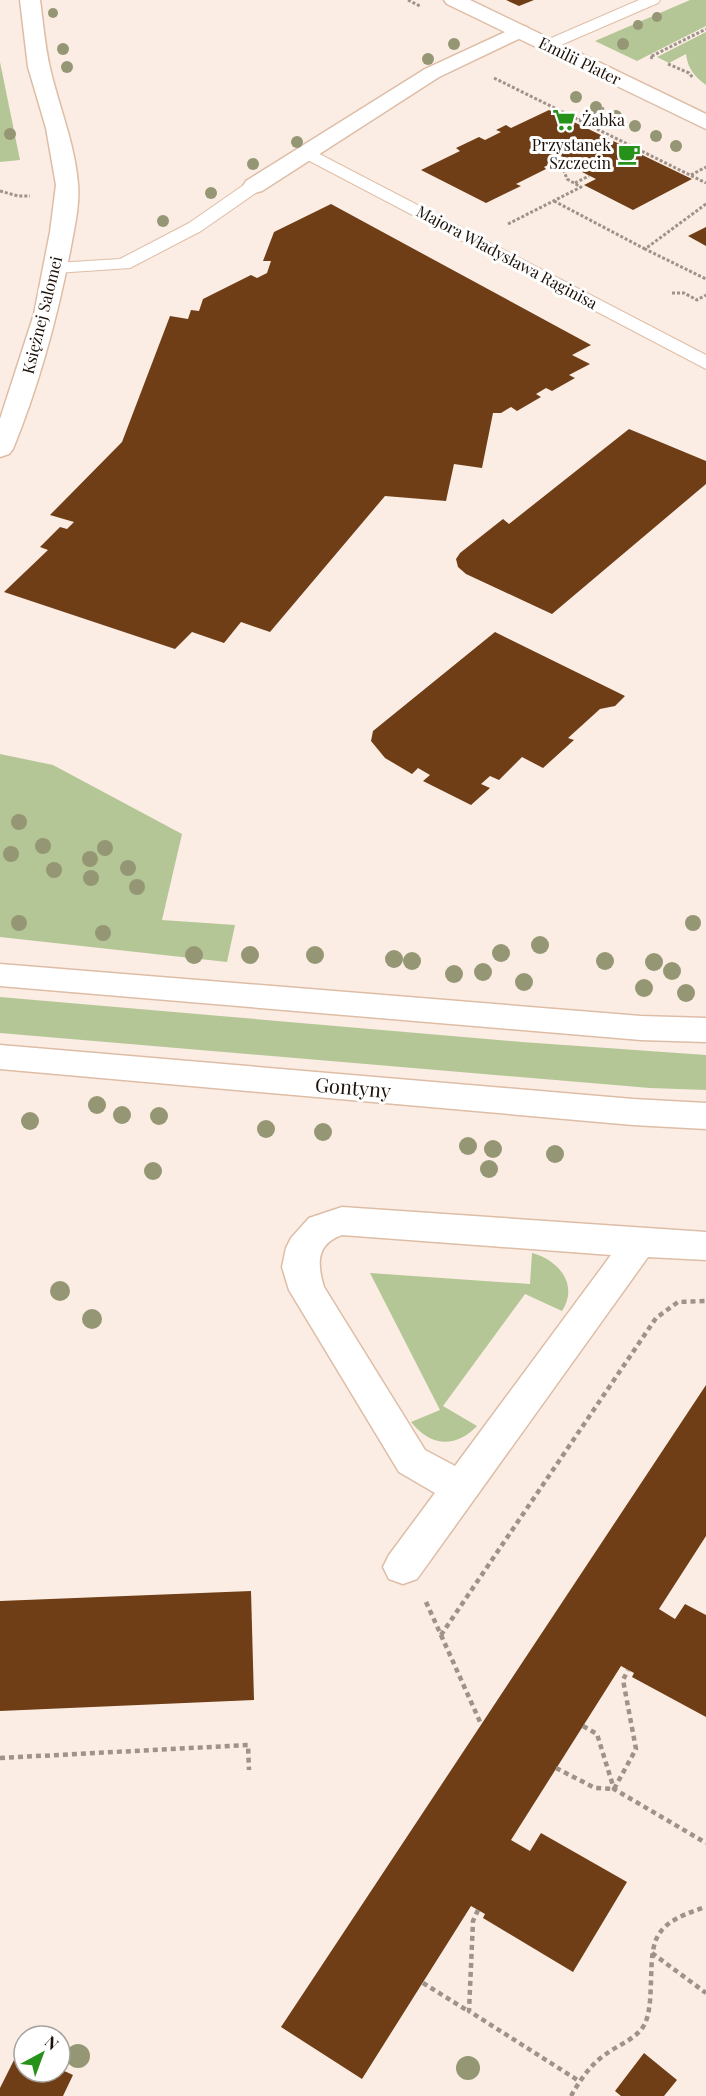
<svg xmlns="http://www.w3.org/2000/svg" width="706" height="2096" font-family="'Playfair Display',serif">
  <rect width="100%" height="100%" fill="#fbede4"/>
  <g fill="#b5c696">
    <polygon points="690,0 706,0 706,26 637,61 595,41"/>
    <path d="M706,32V85C694,76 688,69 686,54L669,63L657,57Z"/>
    <polygon points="0,62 20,160 0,162"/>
    <polygon points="0,754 53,765 182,834 162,920 235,925 227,962 0,937"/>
    <polygon points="0,997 522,1042 706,1055 706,1090 650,1088 0,1033"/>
    <path d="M532,1253C559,1260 579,1285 562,1311L525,1294L443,1406L477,1426C455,1449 430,1446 411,1422L440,1410L370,1273L530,1284Z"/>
  </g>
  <g fill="#6f3e16">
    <polygon points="506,0 534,0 519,6"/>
    <polygon points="549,110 692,179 633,210 584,185 596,179 582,172 587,169 559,155 551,159 556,161 544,167 546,169 516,184 521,186 486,203 421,170 460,151 456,148 479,137 485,140 501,132 496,130 506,125 511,128"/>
    <polygon points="331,204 591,345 572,355 590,364 569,375 575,378 552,391 546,388 536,394 541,397 517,411 511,407 501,413 493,413 482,468 454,464 446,501 385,496 270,632 241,622 224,643 192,632 175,649 4,592 48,550 40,547 60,527 67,529 74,522 50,515 122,442 170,316 188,319 191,310 199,311 203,299 251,275 257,278 267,273 271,261 263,261 274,232"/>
    <polygon points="706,227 706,246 688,236"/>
    <polygon points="629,429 706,461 706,484 552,614 466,574 458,567 456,559 460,553 503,519 509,524"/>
    <polygon points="495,632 625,696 615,706 600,709 568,738 574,740 543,768 522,757 499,780 490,776 481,784 490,788 471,805 423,781 430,775 418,768 412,774 385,758 371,741 373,731"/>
    <polygon points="706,1385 706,1536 659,1609 675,1619 685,1604 706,1615 706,1717 632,1677 634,1673 621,1666 511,1840 530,1851 541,1833 627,1882 573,1972 483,1918 485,1914 471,1906 362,2079 281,2027"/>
    <polygon points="251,1591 254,1700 0,1711 0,1601"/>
    <polygon points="18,2052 24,2055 24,2072 60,2072 60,2069 73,2075 63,2096 0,2096 0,2088"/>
    <polygon points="644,2053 677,2080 664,2096 621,2096 615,2091"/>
  </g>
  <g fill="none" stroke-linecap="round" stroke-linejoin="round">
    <g stroke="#debda6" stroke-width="2">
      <g id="service">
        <polygon points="639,0 660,0 658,3 554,48 548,50 540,45 542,42"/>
        <polygon points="306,147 706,355 706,369 300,156 297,152 300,148"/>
        <polygon points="254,181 260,182 263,186 260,190 201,231 130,268 56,273 50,272 47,268 50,264 56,263 120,259 189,223 248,182"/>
      </g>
    </g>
    <g stroke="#debda6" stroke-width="3">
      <g id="minor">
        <path d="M20,0H40C43,22 45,46 50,68C59,107 75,144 78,184C80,205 74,230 70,252C57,319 39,385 13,449L9,454L0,457V419L34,314L50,232L56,185L46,128L28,67Z"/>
        <polygon points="520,25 527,27 530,31 527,35 439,77 262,191 254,193 246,191 243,186 246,181 425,69"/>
        <path d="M342,1207L706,1232V1260L648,1257L417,1579L403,1584L389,1579L383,1567L389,1555L435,1493L399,1472L289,1290L282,1267L286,1248L291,1238L309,1218ZM342,1235L611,1255L455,1466L425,1450L324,1287C317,1264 316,1244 342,1235Z"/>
      </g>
    </g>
    <g stroke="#debda6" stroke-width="3">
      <g id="tertiary">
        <polygon points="444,0 470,0 706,114 706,129 447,4"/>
        <polygon points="0,964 641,1016 706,1018 706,1042 641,1040 0,986"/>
        <polygon points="0,1045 633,1099 706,1103 706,1129 633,1125 0,1069"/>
      </g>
    </g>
    <g stroke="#9e9289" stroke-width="3" stroke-dasharray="3 2" stroke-linecap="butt">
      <polyline points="408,0 420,6"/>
      <polyline points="653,58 650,57 706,29"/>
      <polyline points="668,64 689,73 693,78"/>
      <polyline points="494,78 706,183"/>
      <polyline points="579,120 604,108"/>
      <polyline points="691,175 706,167"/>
      <polyline points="575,183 589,176"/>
      <polyline points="0,191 18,196 30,196"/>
      <polyline points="554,201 645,249"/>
      <polyline points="706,204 645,249 706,279"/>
      <polyline points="508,224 581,187 567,179 560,160 555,157"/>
      <polyline points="672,293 684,293 697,300 706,295"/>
    </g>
    <g stroke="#9e9289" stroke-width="4.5" stroke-dasharray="5 4" stroke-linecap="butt">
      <polyline points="426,1602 441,1635 656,1318 678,1302 706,1301"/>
      <polyline points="441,1635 481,1724"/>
      <polyline points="583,1726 597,1734 614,1789 706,1843"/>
      <polyline points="0,1758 248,1745 249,1770"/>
      <polyline points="556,1768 595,1788 614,1789 636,1749 623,1680 628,1670"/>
      <polyline points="478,1910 473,1921 469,2011 579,2081"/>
      <polyline points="652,1953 706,1993"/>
      <polyline points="423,1983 468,2011"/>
      <path d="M571,2096C580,2080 591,2064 606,2054C618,2045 634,2040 643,2027C648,2019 649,2010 650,2001C654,1945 643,1926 706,1907"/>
    </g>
    <use href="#service" fill="#fff" fill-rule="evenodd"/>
    <use href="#minor" fill="#fff" fill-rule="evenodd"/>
    <use href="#tertiary" fill="#fff" fill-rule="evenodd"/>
  </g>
  <g fill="#959774">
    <circle cx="53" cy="13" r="5"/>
    <circle cx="657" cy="17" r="5"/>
    <circle cx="638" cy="25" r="5"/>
    <circle cx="454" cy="44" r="6"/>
    <circle cx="623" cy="44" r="6"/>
    <circle cx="63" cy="49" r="6"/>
    <circle cx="428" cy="59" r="6"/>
    <circle cx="67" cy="67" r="6"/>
    <circle cx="576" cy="97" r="6"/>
    <circle cx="596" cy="107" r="6"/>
    <circle cx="616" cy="116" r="6"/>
    <circle cx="635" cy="126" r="6"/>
    <circle cx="10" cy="134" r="6"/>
    <circle cx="656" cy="136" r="6"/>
    <circle cx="297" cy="142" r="6"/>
    <circle cx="676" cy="146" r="6"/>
    <circle cx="253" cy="164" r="6"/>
    <circle cx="211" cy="193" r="6"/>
    <circle cx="163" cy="221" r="6"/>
    <circle cx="19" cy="822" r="8"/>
    <circle cx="43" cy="846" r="8"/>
    <circle cx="105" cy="848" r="8"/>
    <circle cx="11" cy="854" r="8"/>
    <circle cx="90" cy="859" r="8"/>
    <circle cx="128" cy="868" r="8"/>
    <circle cx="54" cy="870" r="8"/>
    <circle cx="91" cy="878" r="8"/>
    <circle cx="137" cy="887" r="8"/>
    <circle cx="19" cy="923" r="8"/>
    <circle cx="693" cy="923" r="8"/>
    <circle cx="103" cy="933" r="8"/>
    <circle cx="540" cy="945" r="9"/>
    <circle cx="501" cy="953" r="9"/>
    <circle cx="194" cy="955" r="9"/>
    <circle cx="250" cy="955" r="9"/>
    <circle cx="315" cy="955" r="9"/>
    <circle cx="394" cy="959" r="9"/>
    <circle cx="412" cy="961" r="9"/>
    <circle cx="605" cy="961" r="9"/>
    <circle cx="654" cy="962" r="9"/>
    <circle cx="672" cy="971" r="9"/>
    <circle cx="483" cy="972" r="9"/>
    <circle cx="454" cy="974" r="9"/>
    <circle cx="524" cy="982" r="9"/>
    <circle cx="644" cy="988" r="9"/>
    <circle cx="686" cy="993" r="9"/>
    <circle cx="97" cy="1105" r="9"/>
    <circle cx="122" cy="1115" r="9"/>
    <circle cx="159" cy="1116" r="9"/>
    <circle cx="30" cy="1121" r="9"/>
    <circle cx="266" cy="1129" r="9"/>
    <circle cx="323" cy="1132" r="9"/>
    <circle cx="468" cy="1146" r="9"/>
    <circle cx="493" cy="1149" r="9"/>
    <circle cx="555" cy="1154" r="9"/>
    <circle cx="489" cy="1169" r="9"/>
    <circle cx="153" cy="1171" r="9"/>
    <circle cx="60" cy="1291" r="10"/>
    <circle cx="92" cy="1319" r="10"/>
    <circle cx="78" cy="2056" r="12"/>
    <circle cx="468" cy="2068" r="12"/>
  </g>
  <defs>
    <g id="supermarket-bare" transform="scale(1.8)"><path d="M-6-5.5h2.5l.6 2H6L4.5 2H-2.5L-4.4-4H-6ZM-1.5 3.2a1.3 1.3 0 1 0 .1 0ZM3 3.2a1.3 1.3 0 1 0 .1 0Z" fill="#269219" stroke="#fff" stroke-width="2.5" paint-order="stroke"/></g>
    <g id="cafe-bare" transform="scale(1.8)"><path d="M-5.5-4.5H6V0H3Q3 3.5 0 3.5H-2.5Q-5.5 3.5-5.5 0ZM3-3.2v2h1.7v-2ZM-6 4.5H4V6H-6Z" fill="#269219" stroke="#fff" stroke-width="2.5" paint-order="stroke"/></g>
  </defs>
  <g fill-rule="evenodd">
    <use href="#supermarket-bare" x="564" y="120"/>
    <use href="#cafe-bare" x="629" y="154"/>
  </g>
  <g text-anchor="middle" stroke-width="6" stroke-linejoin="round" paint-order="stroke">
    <g font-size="16" fill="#1c1109" stroke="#fff">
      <text transform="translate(580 61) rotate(26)" y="6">Emilii Plater</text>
      <text transform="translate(507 257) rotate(28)" y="6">Majora Władysława Raginisa</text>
      <text transform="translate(42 315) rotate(-76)" y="6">Księżnej Salomei</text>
    </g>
    <g font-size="16" fill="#1c1109" stroke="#fff" text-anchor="start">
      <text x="582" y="126">Żabka</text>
      <text x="611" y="151" text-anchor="end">Przystanek<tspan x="611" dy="18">Szczecin</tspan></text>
    </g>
    <g font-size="20" fill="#1c1109" stroke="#fff">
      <text transform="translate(353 1088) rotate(5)" y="7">Gontyny</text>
    </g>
  </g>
  <g transform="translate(42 2054) rotate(41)"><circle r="28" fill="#ffffff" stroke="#a4a09d" stroke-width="1.5"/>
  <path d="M0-4.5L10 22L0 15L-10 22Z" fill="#269219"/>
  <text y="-9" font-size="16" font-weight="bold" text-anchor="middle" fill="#1c1109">N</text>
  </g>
</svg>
